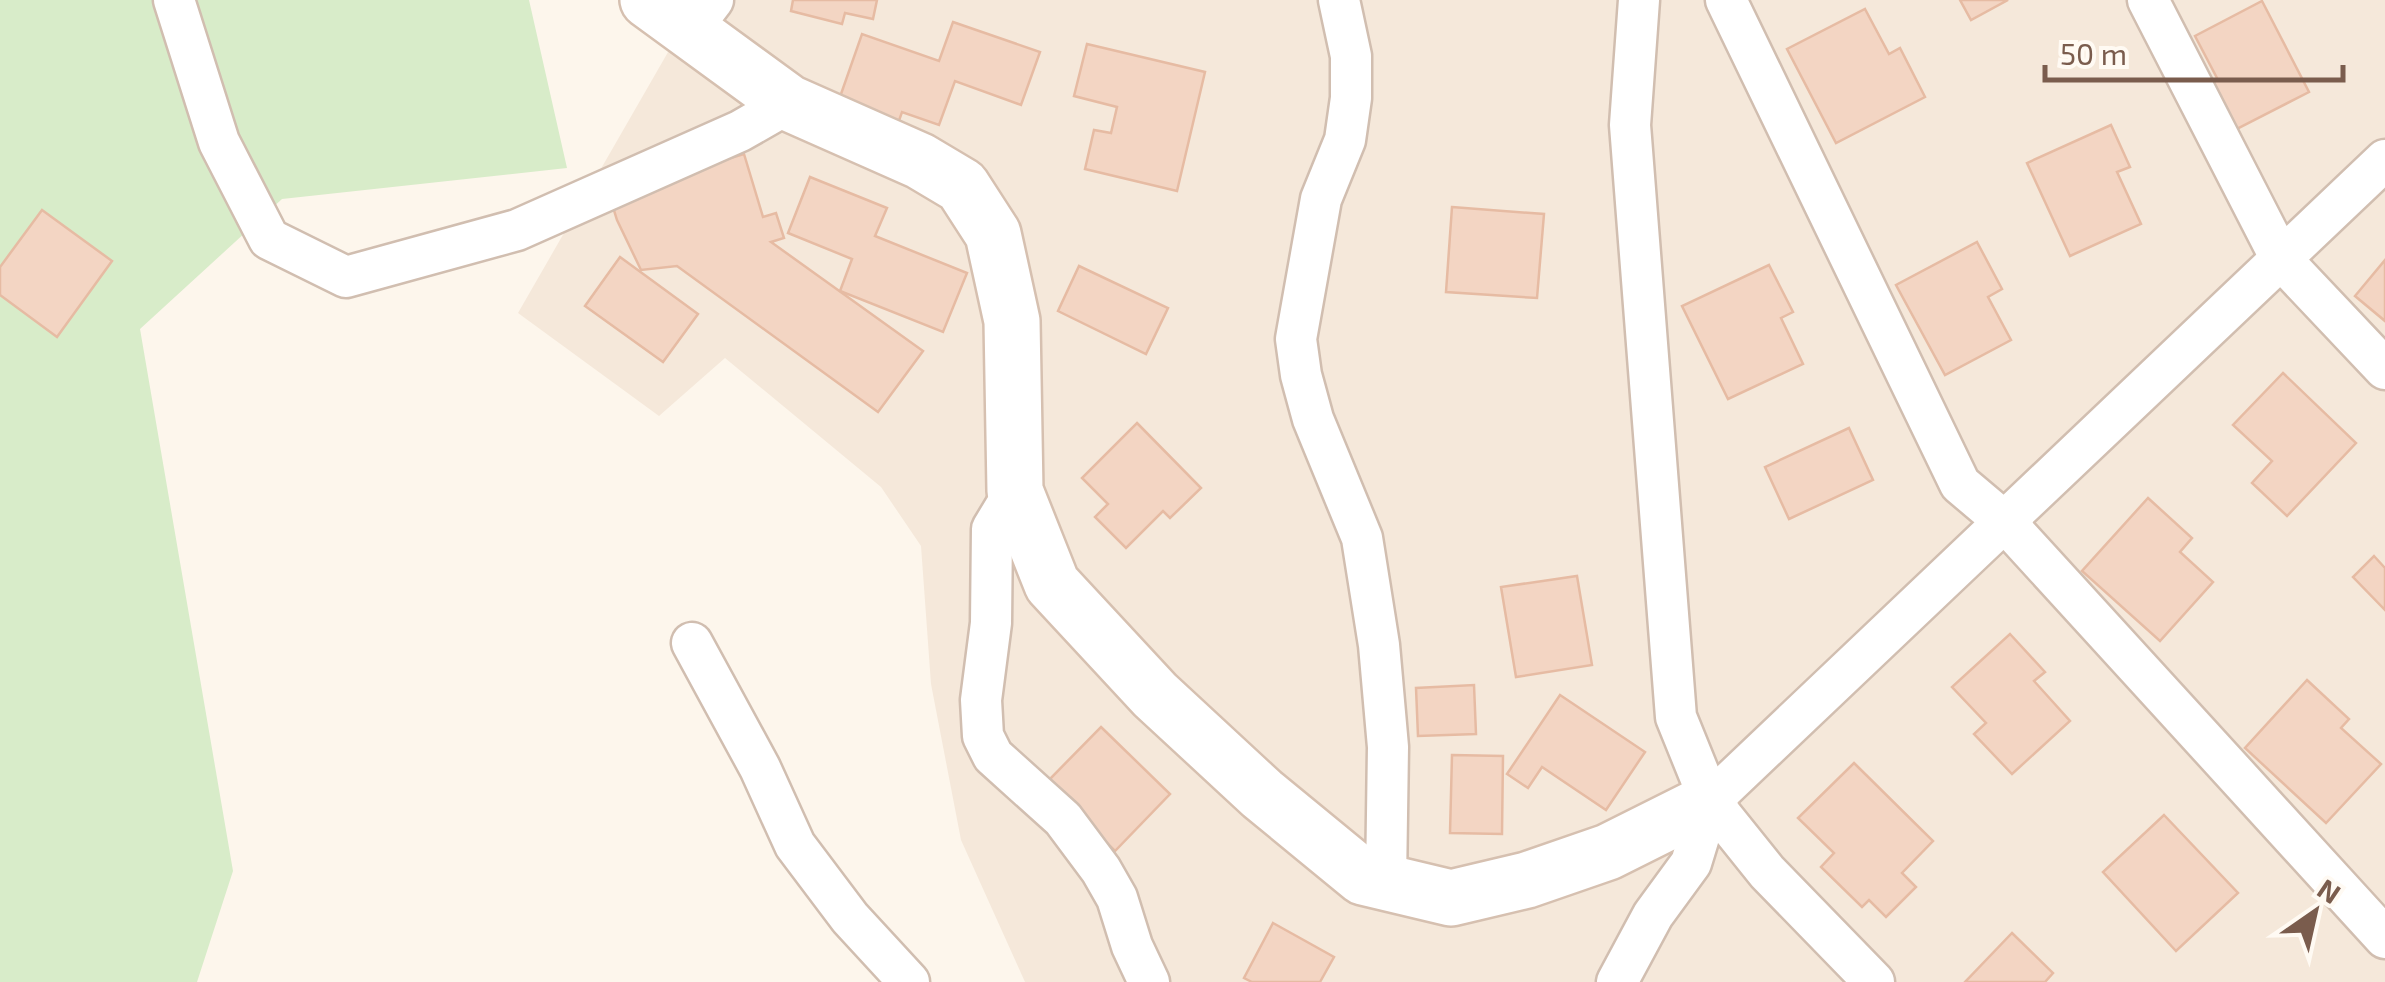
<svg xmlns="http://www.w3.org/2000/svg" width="2385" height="982" font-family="'Exo 2',sans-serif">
  <rect width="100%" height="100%" fill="#fdf6ec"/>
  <polygon fill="#f5e8da" points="698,0 2385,0 2385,982 1025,982 961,840 931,684 921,546 881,487 725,358 659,416 518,313"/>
  <polygon fill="#d8ecc9" points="0,0 529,0 567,168 282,199 140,329 233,871 197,982 0,982"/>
  <g fill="#f3d5c3" stroke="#e6bba3" stroke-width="2.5">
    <polygon points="793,0 877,0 873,19 845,13 842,24 791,11"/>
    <polygon points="1960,0 2008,0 1971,20"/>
    <polygon points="2262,1 2309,92 2221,137 2197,91 2218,80 2195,36"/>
    <polygon points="1865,9 1889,54 1900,48 1925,97 1836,143 1787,49"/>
    <polygon points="953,22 1040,52 1021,105 955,81 939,125 902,112 894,135 834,114 862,34 939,61"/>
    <polygon points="1087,44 1205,72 1177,191 1085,169 1094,130 1111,133 1117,107 1074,96"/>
    <polygon points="2111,125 2130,167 2117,172 2141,224 2070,256 2027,163"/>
    <polygon points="744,154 763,217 776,213 784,238 771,242 923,351 878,412 677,266 641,270 617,220 609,194"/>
    <polygon points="810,177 887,208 875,236 967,273 943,332 840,291 852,259 788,233"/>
    <polygon points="1452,207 1544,214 1537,298 1446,292"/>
    <polygon points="42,210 112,261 57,337 0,295 0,267"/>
    <polygon points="1977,242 2002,289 1988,297 2011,340 1945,375 1896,285"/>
    <polygon points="620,257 698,314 663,362 585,306"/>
    <polygon points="2385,260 2385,321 2355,296"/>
    <polygon points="1769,265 1793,312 1781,318 1803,364 1728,399 1682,306"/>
    <polygon points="1079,266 1168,308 1146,354 1058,311"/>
    <polygon points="2283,373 2356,443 2287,516 2252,483 2272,461 2233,425"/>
    <polygon points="1137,423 1201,488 1170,518 1163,511 1126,548 1095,517 1108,504 1082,478"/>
    <polygon points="1849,428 1873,480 1789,519 1765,467"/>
    <polygon points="2148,498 2192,538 2180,552 2213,582 2160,641 2082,571"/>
    <polygon points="2374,556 2385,568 2385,610 2353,577"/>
    <polygon points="1577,576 1592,665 1516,677 1501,587"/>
    <polygon points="2010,634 2045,672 2034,681 2070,721 2012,774 1974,734 1986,723 1952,687"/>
    <polygon points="2307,680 2349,719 2341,728 2381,764 2326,823 2245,748"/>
    <polygon points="1474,685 1476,734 1418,736 1416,688"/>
    <polygon points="1560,695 1645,752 1606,810 1542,767 1528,788 1507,774"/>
    <polygon points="1101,727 1170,794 1115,851 1046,783"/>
    <polygon points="1452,755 1503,756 1502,834 1450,833"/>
    <polygon points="1854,763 1933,841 1902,873 1916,887 1886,917 1869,900 1862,907 1821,867 1834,853 1798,818"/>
    <polygon points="2164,815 2238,893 2176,951 2103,872"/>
    <polygon points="1273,923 1334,957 1320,982 1252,982 1244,978"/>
    <polygon points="2012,933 2053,973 2045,982 1965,982"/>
  </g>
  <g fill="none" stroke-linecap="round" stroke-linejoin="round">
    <g stroke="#d1beb0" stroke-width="45">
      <g id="street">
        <polyline points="174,0 219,142 269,239 346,277 517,230 740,131 789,103"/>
        <polyline points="1339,0 1351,56 1351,98 1345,140 1321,199 1296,339 1301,375 1313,419 1362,538 1379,645 1388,747 1386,882"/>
        <polyline points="1639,0 1630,125 1676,717 1710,801 1767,872 1874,982"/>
        <polyline points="1726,0 1960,484 2005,522 2385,938"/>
        <polyline points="2148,0 2281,259 2385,369"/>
        <polyline points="690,30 713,0"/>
        <polyline points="1015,491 992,529 991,623 981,700 983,736 993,756 1063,819 1101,870 1117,898 1132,946 1149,982"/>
        <polyline points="692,643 760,768 795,845 850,918 909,982"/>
        <polyline points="1617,982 1653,915 1691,863 1710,801 2385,160"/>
      </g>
    </g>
    <g stroke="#d6c0b0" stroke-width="60">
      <polyline id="secondary" points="648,0 789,103 920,161 962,186 993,234 1012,321 1015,491 1052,584 1155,695 1262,794 1363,877 1451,898 1527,880 1608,852 1710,801"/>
    </g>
    <use href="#street" stroke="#fff" stroke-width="40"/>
    <use href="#secondary" stroke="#fff" stroke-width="55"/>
  </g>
  <g transform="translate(2315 912) rotate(34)" stroke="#fffaf3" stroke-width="8" paint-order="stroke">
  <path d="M0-8L18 38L0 25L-18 38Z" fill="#7a5c4d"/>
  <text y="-15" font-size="28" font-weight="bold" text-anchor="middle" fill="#7a5c4d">N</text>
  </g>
  <path d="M2045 65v15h298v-15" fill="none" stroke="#7a5c4d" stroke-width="5"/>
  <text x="2060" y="65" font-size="30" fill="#7a5c4d" stroke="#fffaf3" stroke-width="8" paint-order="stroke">50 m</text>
</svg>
